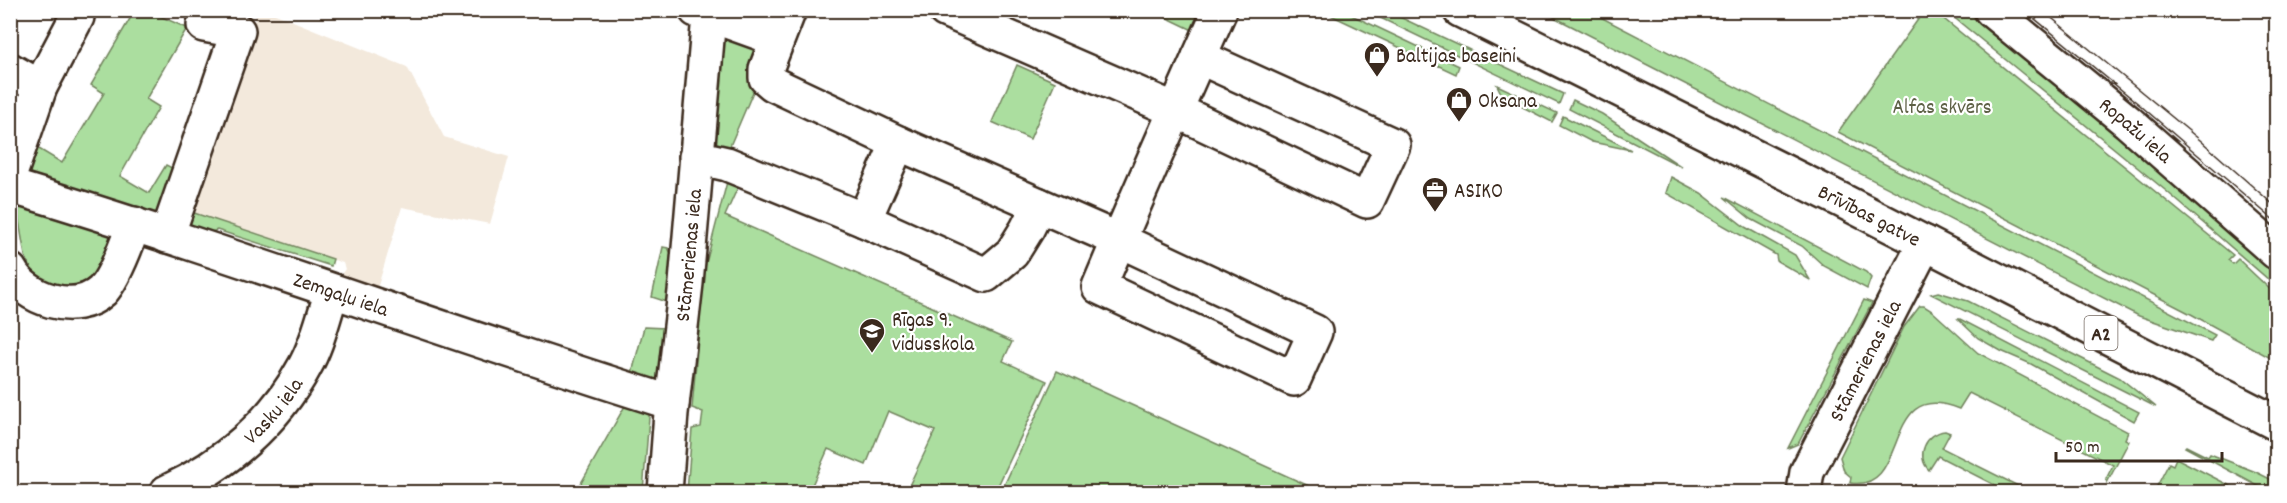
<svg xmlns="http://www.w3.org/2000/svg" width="2287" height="503" font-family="Dekko,sans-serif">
  <rect width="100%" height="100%" fill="#fff"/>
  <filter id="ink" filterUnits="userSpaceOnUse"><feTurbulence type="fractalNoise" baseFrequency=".0167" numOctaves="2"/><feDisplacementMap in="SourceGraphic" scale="12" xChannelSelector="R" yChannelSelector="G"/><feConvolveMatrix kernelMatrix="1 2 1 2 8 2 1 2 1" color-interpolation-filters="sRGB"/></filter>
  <g filter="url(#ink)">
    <polygon fill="#f3e9dc" points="258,11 268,11 407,67 444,137 509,157 490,224 402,207 377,289 340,276 345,269 343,263 184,210"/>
    <g fill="#abde9f" stroke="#73845e" stroke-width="1.5">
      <polygon points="1153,11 1212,11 1201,34"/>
      <polygon points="1322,11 1343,11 1459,66 1456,74"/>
      <polygon points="1366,11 1387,11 1563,94 1559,104"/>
      <polygon points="1542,11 1589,11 2215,335 2211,341 2139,316"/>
      <polygon points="1924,11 1934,11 2233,255 2228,260 2233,264 2238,259 2276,295 2276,361 2191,314 1838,132"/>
      <polygon points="1946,11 1971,11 2175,177 2276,269 2276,286 2165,190"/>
      <polygon points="153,13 187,28 146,99 159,107 120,176 149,193 166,165 180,172 163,213 154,217 26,174 34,146 62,163 104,93 91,85 131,17"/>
      <polygon points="727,33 767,41 750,84 755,87 727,153 721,155 709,138 716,41"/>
      <polygon points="1017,65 1055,82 1030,139 992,122"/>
      <polygon points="1497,85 1557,113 1552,122 1503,97"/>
      <polygon points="1573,100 1602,114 1682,167 1569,109"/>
      <polygon points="1563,116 1631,150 1592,142 1559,125"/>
      <polygon points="729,174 741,180 725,216 1012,342 1003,361 1047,381 995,492 906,492 935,431 888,411 866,465 828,449 809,492 687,492 692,429 701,427 703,412 692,408 704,271"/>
      <polygon points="1671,177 1701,193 1745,227 1795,255 1810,280 1777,261 1776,255 1666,193"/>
      <polygon points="1724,197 1866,272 1871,278 1867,289 1824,266 1802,246 1751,219"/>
      <polygon points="16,204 122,232 86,293 37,280 25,256"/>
      <polygon points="191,212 333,259 331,266 217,230 206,234 187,228"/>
      <polygon points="663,247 668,248 671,253 667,302 652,297"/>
      <polygon points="1938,292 1968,301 2120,378 2156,407 1931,294"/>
      <polygon points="1864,300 1872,303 1798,444 1788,448"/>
      <path d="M1920,306H1924L1932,311L1978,353L2128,432L2125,439L2129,441L2107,483L2106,479L2113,465L1969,393L1959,409C1880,376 1912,493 1850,483L1851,477L1844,471L1840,457L1904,327Z"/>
      <polygon points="1958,319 1960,319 2139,412 2134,421 2031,364 2001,351 1978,338"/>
      <polygon points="644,327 665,328 660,376 652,381 626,374 632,373"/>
      <polygon points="1057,371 1322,492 1001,492"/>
      <polygon points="629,399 650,405 643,491 576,492"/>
      <path d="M1945,431L1950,433L1942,448L2030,492H2008L1938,456L1929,470C1915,456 1926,433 1945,431Z"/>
      <polygon points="2186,446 2208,457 2210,454 2256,472 2276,482 2276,492 2269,492 2185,447"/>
      <polygon points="2176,458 2242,492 2166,492 2160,489 2158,492 2154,492 2169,463 2173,465"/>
    </g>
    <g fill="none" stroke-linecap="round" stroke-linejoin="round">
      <g stroke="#3b2a1e" stroke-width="38">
        <g id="minor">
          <polyline points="696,10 777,39"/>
          <polyline points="945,10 1175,110 1367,201 1393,145 1199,57"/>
          <path id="s1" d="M1991,10L2128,122L2276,252"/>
          <polyline points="10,70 40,87"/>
          <path d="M898,143L1119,240L1315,332L1294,379L1099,287C1138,194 1179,102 1220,10"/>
          <polyline points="696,157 727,164 864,220 898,143 773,84 766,78 766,69 789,10"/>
          <polyline points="10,174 40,87 77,17"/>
          <path id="s2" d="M10,186C233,253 450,334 672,403"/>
          <polyline points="864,220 986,275 1012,253 1027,229 1039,205"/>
          <polyline points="167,236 238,31 204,25"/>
          <path d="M10,270C25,299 75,316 102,291C114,279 128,241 134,224"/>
          <path id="s3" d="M167,492C224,466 275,422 305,366C318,343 323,317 332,292"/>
          <path id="s4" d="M665,492L671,413L686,283L709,16"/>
          <path id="s5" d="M1804,492L1807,472L1925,243"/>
        </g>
      </g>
      <g stroke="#3b2a1e" stroke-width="38">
        <g id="highway">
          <path id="s6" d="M1460,10L1841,200L2276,423"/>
        </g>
      </g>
      <use href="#minor" stroke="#fff" stroke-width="33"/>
      <use href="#highway" stroke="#fff" stroke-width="33"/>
      <g stroke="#3b2a1e" stroke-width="1.5">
        <polyline points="2024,10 2141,106 2276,222"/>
        <polyline points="2042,10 2200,140 2276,207"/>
      </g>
    </g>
  </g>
  <defs>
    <g id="shop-pin" transform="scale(1.35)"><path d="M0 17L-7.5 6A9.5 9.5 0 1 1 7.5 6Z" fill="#3b2a1e" stroke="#fff"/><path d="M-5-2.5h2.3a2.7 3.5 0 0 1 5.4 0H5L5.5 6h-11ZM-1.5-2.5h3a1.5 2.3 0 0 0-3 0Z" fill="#fff"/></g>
    <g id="office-pin" transform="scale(1.35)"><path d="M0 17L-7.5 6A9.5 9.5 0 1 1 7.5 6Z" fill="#3b2a1e" stroke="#fff"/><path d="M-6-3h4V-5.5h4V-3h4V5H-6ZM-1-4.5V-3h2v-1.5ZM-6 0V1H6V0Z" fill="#fff"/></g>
    <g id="school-pin" transform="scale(1.35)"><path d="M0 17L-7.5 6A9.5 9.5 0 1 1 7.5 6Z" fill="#3b2a1e" stroke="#fff"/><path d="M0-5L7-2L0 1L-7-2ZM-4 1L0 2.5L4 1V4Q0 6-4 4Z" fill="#fff"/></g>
  </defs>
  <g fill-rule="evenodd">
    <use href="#shop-pin" x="1377" y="55"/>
    <use href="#shop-pin" x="1459" y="100"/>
    <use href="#office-pin" x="1435" y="190"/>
    <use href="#school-pin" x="872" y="331"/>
  </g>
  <g text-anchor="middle" stroke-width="4.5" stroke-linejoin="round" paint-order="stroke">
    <rect fill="#fff" stroke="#766a62" stroke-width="1.5" x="2084.5" y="316" width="33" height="34" rx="4.5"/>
    <g font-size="20" font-weight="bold" fill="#3b2a1e">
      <text x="2101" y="340">A2</text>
    </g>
    <g font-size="21" fill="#3b2a1e" stroke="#fff" text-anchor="start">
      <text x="1396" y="62">Baltijas baseini</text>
      <text x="1478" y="107">Oksana</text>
      <text x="1454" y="197">ASIKO</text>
      <text x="892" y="326">Rīgas 9.<tspan x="892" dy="24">vidusskola</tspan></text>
    </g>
    <g font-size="21" fill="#5d6045" stroke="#fff">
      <text x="1942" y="113">Alfas skvērs</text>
    </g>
    <g font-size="21" fill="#3b2a1e" stroke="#fff">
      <text dy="7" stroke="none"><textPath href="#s1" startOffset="188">Ropažu iela</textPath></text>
      <text dy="7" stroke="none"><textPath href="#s6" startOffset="458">Brīvības gatve</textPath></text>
      <text dy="7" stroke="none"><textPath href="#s4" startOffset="238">Stāmerienas iela</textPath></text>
      <text dy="7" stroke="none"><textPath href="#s2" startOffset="348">Zemgaļu iela</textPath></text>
      <text dy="7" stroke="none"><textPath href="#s5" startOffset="146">Stāmerienas iela</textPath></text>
      <text dy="7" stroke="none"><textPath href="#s3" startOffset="135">Vasku iela</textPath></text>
    </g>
  </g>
  <rect width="2287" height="503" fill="none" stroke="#fff" stroke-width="36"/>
  <rect x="18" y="18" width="2251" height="467" fill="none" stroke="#3b2a1e" stroke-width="2" filter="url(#ink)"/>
  <path d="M2056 452v9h166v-9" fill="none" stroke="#3b2a1e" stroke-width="3"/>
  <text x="2065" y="452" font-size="18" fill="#3b2a1e" stroke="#ffffff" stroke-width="4.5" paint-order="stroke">50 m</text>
</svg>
